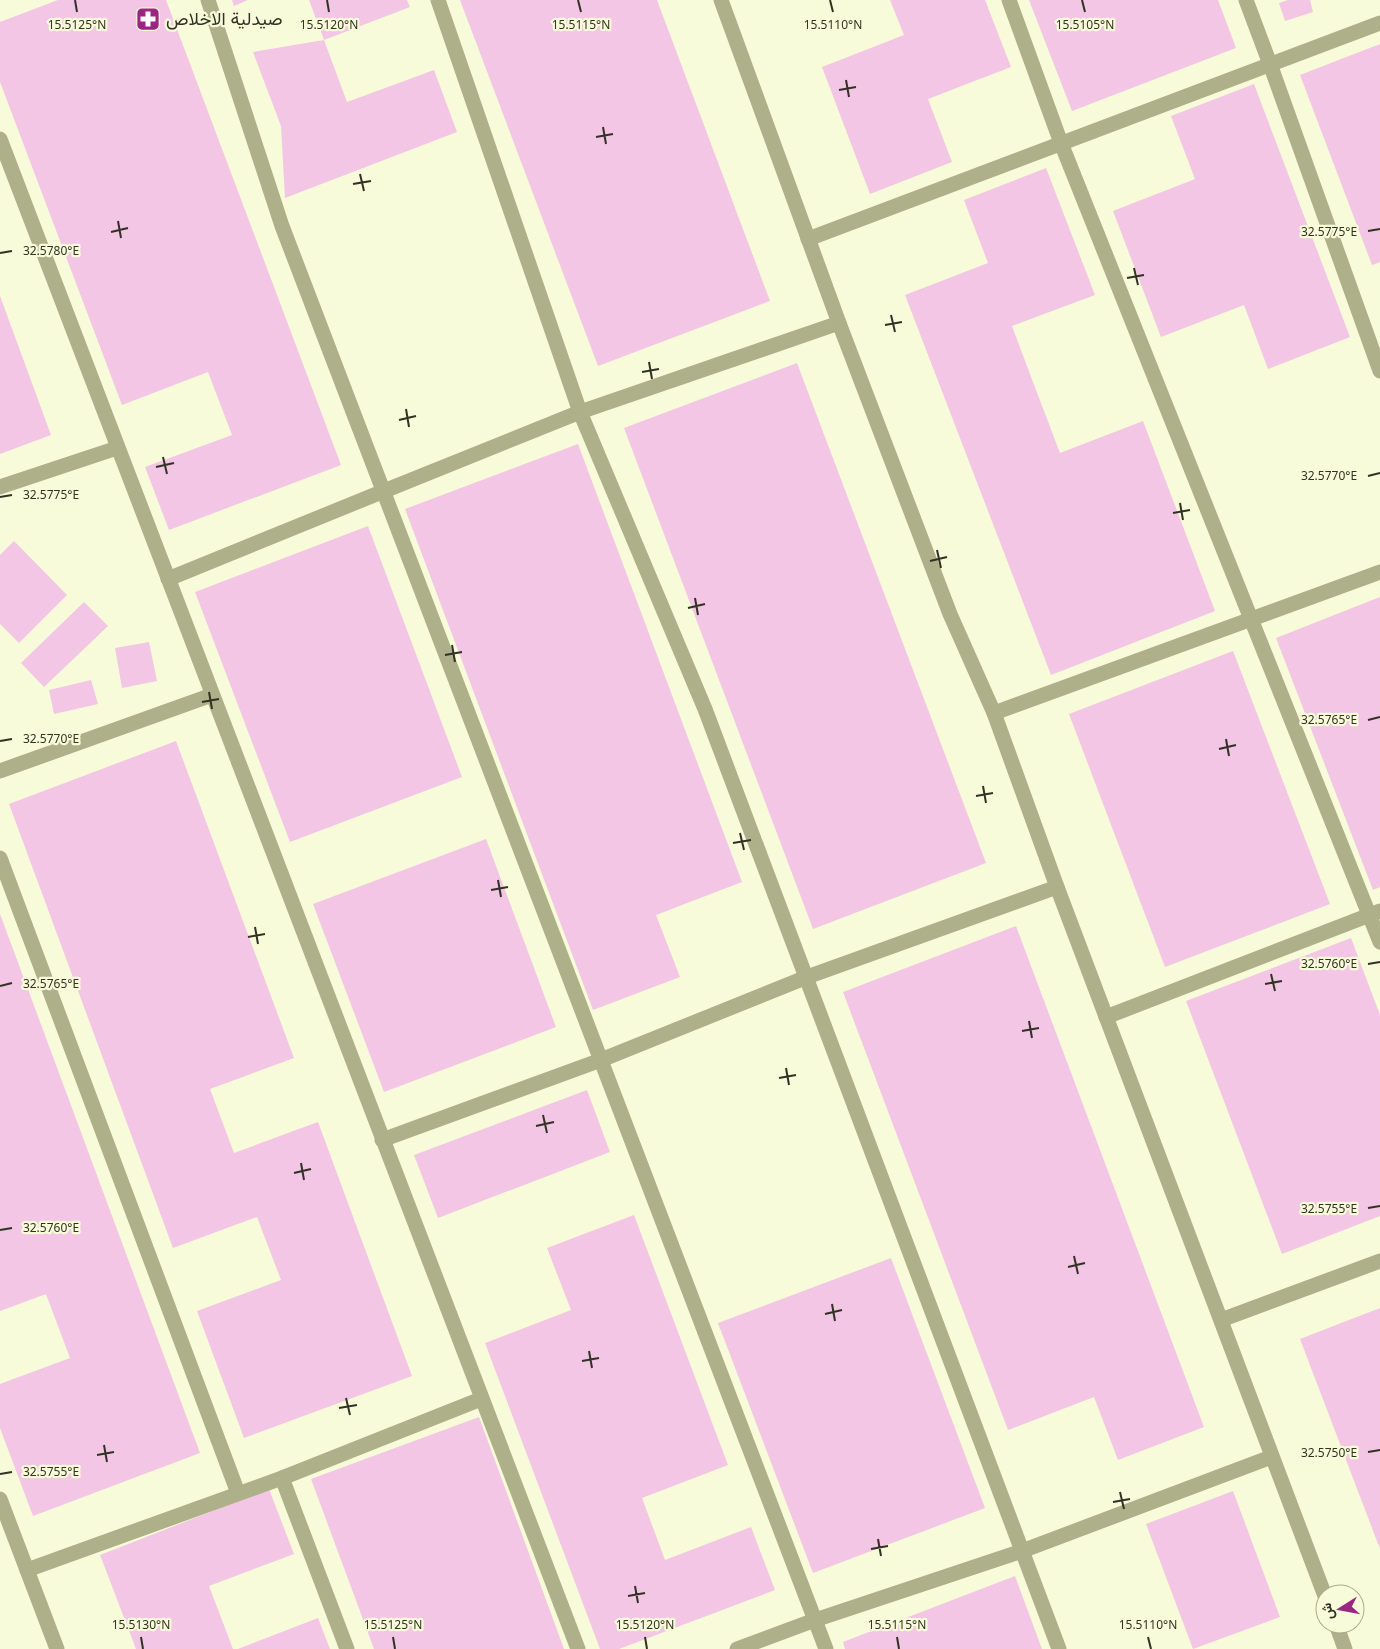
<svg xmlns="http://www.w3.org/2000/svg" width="1380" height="1649" font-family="'Noto Sans',Vazirmatn,sans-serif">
  <rect width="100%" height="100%" fill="#f8fbd9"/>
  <g fill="#f2c6e4">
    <polygon points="58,0 166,0 341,465 169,530 145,467 232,435 208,372 122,405 0,82 0,22"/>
    <polygon points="232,0 248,0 234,6"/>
    <polygon points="309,0 407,0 410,7 324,40 347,102 434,70 457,132 285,198 281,126 253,52 324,40"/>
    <polygon points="460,0 657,0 770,301 598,366"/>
    <polygon points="890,0 985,0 1011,67 928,99 952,162 870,194 822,67 904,35"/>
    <polygon points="1029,0 1218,0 1236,48 1072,111"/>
    <polygon points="1288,0 1310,0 1313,12 1285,21 1279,3"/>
    <polygon points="1380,44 1380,262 1372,265 1300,75"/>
    <polygon points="1254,84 1350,337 1268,369 1244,305 1161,337 1113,211 1195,179 1171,116"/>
    <polygon points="1046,168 1095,295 1012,326 1036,390 1060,453 1143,421 1215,611 1051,675 905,295 988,263 964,200"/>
    <polygon points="0,296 51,435 0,454"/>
    <polygon points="797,363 986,863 813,929 624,428"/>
    <polygon points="578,444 742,882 656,915 680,977 593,1010 405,509"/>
    <polygon points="368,526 462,777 290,842 195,592"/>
    <polygon points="14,541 67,595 19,643 0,624 0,555"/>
    <polygon points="1380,597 1380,887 1373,890 1276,638"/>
    <polygon points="84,602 108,626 44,687 21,663"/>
    <polygon points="149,642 157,681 122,688 115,648"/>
    <polygon points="1233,651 1330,904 1165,967 1069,714"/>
    <polygon points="91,680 98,704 54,714 49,690"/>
    <polygon points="176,741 294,1058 210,1089 234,1153 318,1122 412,1376 244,1438 197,1311 281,1280 257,1217 173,1248 9,804"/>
    <polygon points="486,839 556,1027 384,1092 313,904"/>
    <polygon points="0,914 200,1453 33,1516 0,1428 0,1384 70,1358 46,1294 0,1311"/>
    <polygon points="1016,926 1204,1427 1118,1460 1094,1397 1008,1430 843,992"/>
    <polygon points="1351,938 1380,1015 1380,1216 1282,1254 1186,1001"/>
    <polygon points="587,1090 610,1152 438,1218 414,1155"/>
    <polygon points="634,1215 728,1465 642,1498 665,1560 751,1527 775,1590 619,1649 600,1649 485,1343 571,1310 547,1248"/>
    <polygon points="891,1258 985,1508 813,1573 718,1323"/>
    <polygon points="1380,1308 1380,1549 1300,1339"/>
    <polygon points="479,1417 564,1649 374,1649 311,1479"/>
    <polygon points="269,1489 294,1554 209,1586 233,1649 136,1649 100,1555"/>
    <polygon points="1233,1491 1280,1617 1193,1649 1146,1524"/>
    <polygon points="1015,1576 1042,1649 845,1649 843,1642"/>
    <polygon points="318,1618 330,1649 238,1649"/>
  </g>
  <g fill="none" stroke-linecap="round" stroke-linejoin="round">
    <g stroke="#adb088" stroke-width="15">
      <polyline points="208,0 282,226 826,1649"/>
      <polyline points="438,0 580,412 705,709 1059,1649"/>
      <polyline points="721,0 839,323 950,614 994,713 1057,887 1325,1596"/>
      <polyline points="1009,0 1061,143 1380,942"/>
      <polyline points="1246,0 1270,64 1380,371"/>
      <polyline points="0,139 578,1649"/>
      <polyline points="808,239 1380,23"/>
      <polyline points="0,487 117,448"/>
      <polyline points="168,579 384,491 580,412 839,323"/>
      <polyline points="994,713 1380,572"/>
      <polyline points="0,771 212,695"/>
      <polyline points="0,858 238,1493"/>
      <polyline points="1106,1017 1380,911"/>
      <polyline points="382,1140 601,1060 807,977 1057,887"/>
      <polyline points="1221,1320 1380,1261"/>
      <polyline points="282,1478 347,1649"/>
      <polyline points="0,1499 57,1649"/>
      <polyline points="27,1570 282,1478 481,1399"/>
      <polyline points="1336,1624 1345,1649"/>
      <polyline points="737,1649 815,1620 1022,1551 1271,1457"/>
    </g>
  </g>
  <path fill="none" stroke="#313224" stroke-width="2" d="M75,0L77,12M327,0L329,12M578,0L581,12M830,0L833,12M1082,0L1085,12M846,80L849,97M839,90L856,87M603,127L606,144M596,137L613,134M360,174L364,191M353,184L371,181M118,221L121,238M1368,231L1380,229M111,232L128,228M0,253L12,251M1134,268L1138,285M1127,278L1144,275M891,315L895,332M885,325L902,322M649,362L652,379M642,372L659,369M406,409L409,427M399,420L416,416M163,457L167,474M156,467L174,463M1368,476L1380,473M0,497L12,495M1180,503L1183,520M1173,513L1190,510M937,550L941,568M930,561L947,557M695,598L698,615M688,608L705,604M452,645L455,662M445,655L462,652M209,692L212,709M202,702L219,699M1368,720L1380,717M1226,739L1229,756M0,741L12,739M1219,749L1236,745M983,786L986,803M976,796L993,793M740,833L744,850M733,843L751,840M498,880L501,897M491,890L508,887M255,927L258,944M248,937L265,934M1368,964L1380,962M1271,974L1275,991M1265,984L1282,981M0,986L12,983M1029,1021L1032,1038M1022,1031L1039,1028M786,1068L789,1085M779,1078L796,1075M543,1115L547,1133M536,1126L554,1122M301,1163L304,1180M294,1173L311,1169M1368,1208L1380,1206M0,1230L12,1228M1074,1256L1078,1274M1068,1267L1085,1263M832,1304L835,1321M825,1314L842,1310M589,1351L592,1368M582,1361L599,1358M346,1398L350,1415M339,1408L357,1405M104,1445L107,1462M1368,1452L1380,1450M97,1455L114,1452M0,1474L12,1472M1120,1492L1124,1509M1113,1502L1130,1499M878,1539L881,1556M871,1549L888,1546M635,1586L638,1603M628,1596L645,1593M141,1637L143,1649M393,1637L395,1649M645,1637L647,1649M897,1637L899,1649M1148,1637L1151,1649"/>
  <defs>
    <g id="pharmacy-square" transform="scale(1.25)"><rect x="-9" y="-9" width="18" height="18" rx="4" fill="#9a2682" stroke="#f8fbd9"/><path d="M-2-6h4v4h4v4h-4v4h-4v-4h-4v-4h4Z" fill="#fff"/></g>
  </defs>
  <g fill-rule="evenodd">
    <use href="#pharmacy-square" x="148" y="19"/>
  </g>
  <g text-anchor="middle" stroke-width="4.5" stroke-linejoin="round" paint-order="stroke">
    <g font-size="18" fill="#313224" stroke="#f8fbd9" text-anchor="start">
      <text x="166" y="25">صيدلية الاخلاص</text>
    </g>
  </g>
  <g font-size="12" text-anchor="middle" fill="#313224" stroke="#f8fbd9" stroke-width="4.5" stroke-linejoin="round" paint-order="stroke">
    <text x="77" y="29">15.5125°N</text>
    <text x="329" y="29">15.5120°N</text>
    <text x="581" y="29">15.5115°N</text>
    <text x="833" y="29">15.5110°N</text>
    <text x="1085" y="29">15.5105°N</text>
    <text x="1329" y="236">32.5775°E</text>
    <text x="51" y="255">32.5780°E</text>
    <text x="1329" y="480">32.5770°E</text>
    <text x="51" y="499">32.5775°E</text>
    <text x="1329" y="724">32.5765°E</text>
    <text x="51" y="743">32.5770°E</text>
    <text x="1329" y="968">32.5760°E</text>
    <text x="51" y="988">32.5765°E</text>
    <text x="1329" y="1213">32.5755°E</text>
    <text x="51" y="1232">32.5760°E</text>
    <text x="1329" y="1457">32.5750°E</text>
    <text x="51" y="1476">32.5755°E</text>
    <text x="141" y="1629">15.5130°N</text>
    <text x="393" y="1629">15.5125°N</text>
    <text x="645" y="1629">15.5120°N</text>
    <text x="897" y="1629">15.5115°N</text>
    <text x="1148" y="1629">15.5110°N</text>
  </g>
  <g transform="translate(1340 1609) rotate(259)"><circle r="24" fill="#f8fbd9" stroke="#a8ab91"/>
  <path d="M0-4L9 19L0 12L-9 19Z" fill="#9a2682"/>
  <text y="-8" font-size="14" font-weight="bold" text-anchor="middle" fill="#313224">ش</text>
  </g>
</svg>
